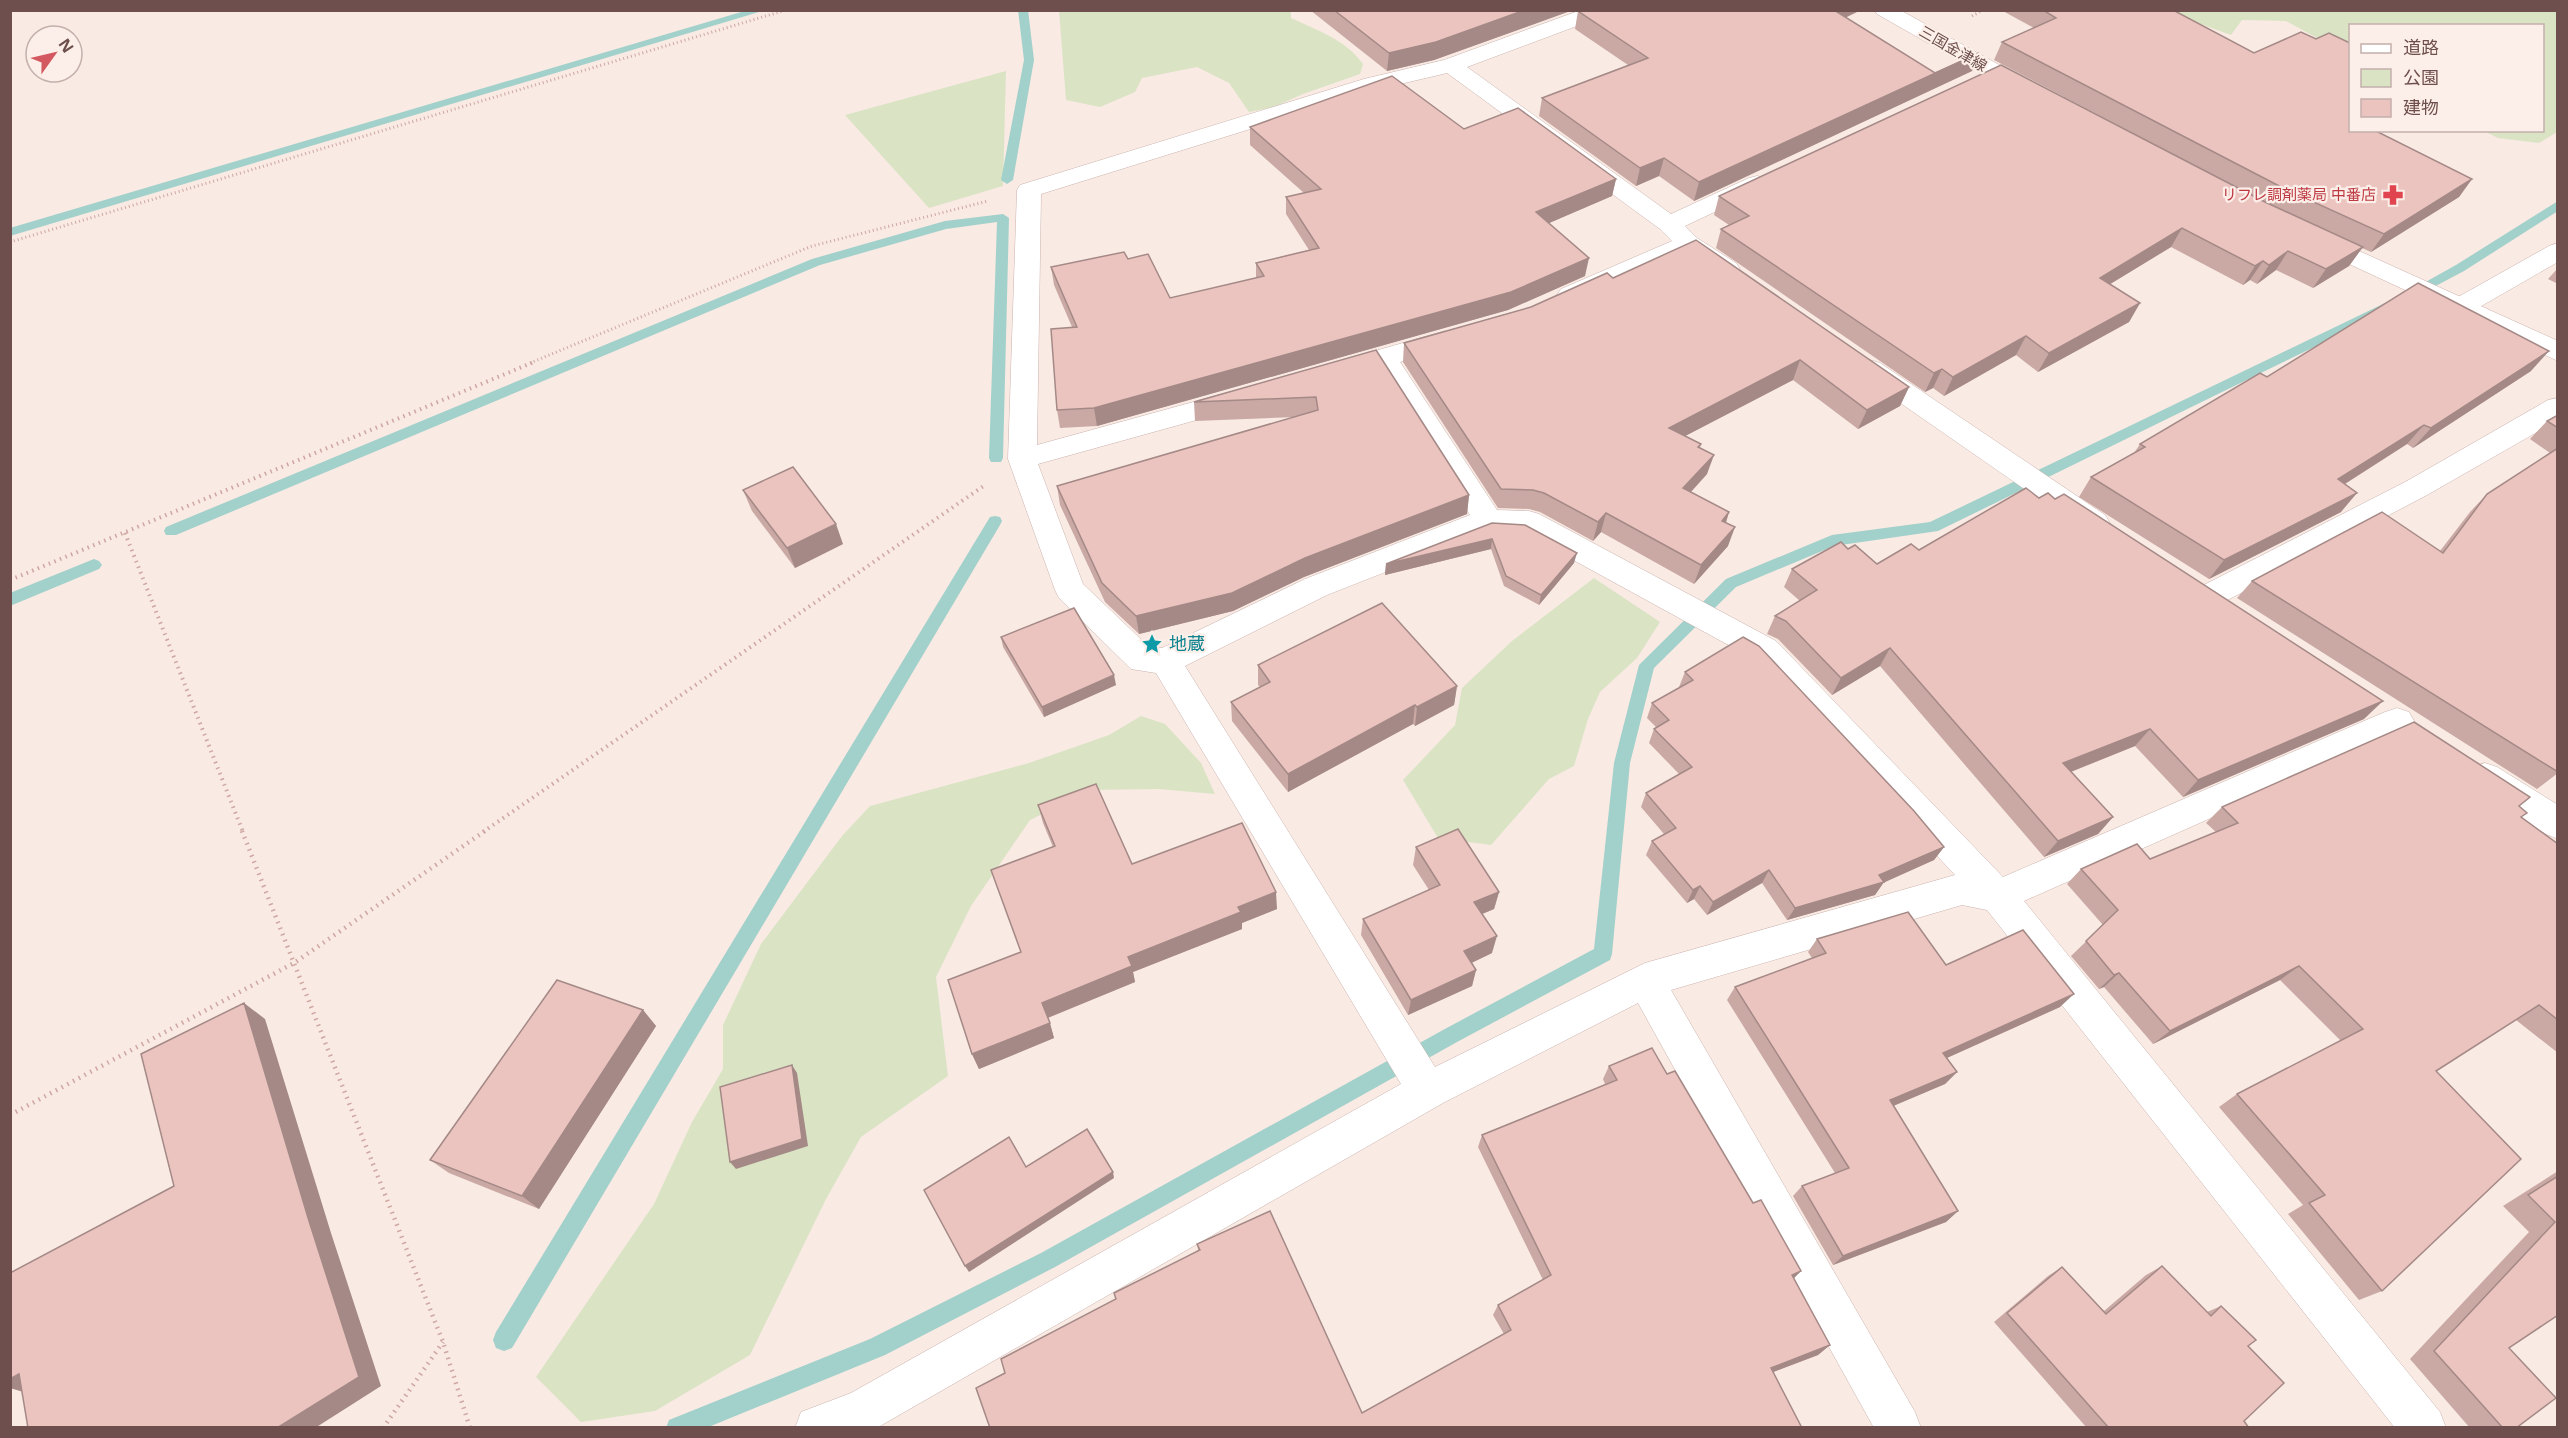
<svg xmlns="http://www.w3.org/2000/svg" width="2568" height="1438" font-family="'Open Sans','Noto Sans JP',sans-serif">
  <rect width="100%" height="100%" fill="#f9eae4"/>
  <g fill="#dae4c4">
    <path d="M1059,10L1291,11V18C1317,30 1346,40 1363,64L1360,74L1303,94L1274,107L1249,112L1229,83L1197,67L1142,78L1135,92L1100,107L1066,100Z"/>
    <polygon points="2165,11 2557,11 2557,132 2539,143 2498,138 2484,131 2542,130 2542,26 2350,26 2350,56 2286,21 2242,20 2231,35"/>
    <polygon points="1006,71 1003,186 929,208 845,115"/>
    <polygon points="1594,578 1660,622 1637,658 1600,692 1588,719 1574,766 1549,779 1491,845 1438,838 1403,780 1455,725 1462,688 1512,641"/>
    <polygon points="1141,716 1165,724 1201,763 1215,794 1158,789 1091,790 1030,820 971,906 936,977 948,1076 861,1137 826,1199 750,1355 655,1411 581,1422 536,1377 654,1204 692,1122 723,1069 723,1025 761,944 842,836 870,806 1029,763 1109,735"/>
  </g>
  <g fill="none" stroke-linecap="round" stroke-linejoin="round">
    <g fill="#a2d0ca" fill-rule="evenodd">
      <polygon points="748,10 766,10 10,236 10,228"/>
      <polygon points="1018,10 1028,10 1034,60 1013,180 1007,184 1001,180 1024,60"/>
      <polygon points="2558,201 2558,211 2464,271 2415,297 2410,298 2404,294 2456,265"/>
      <polygon points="1003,214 1009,218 1003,458 1001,462 991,462 989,458 997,222 946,229 820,265 176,535 166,535 164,531 166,527 812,259 945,221"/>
      <polygon points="2385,303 2392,307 2390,310 1938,531 1834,546 1736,587 1654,668 1630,763 1612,954 1610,960 1457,1042 1055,1267 885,1355 706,1428 666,1428 669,1420 870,1339 1041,1253 1443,1030 1594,949 1614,763 1639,665 1726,579 1832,535 1930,522"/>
      <polygon points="995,516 1000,517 1002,521 1000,525 512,1348 504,1351 496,1348 493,1340 496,1332 990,517"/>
      <polygon points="94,559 99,561 102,565 99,569 10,606 10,593"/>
    </g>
    <g stroke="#cbb3ae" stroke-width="1">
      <g id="street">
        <path d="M1581,10H1612L1609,14L1467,67L1671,214L1749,178L1757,176L1765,178L1769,183L1765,188L1685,226L1697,238L1736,263L1740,269L1736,275C1717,280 1701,263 1686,253L1579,301L1570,303L1561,301L1557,295L1561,289L1672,241L1660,229L1447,73L1379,89L1041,194L1037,445L1237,390L1247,392L1251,399L1247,406L1038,464L1083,584L1150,648H1162L1305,579L1470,515L1377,368L1339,379L1329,376L1325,370L1329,364L1445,331L1454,334L1458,340L1454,346L1400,362L1497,510L1529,511L1539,514L1776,641L2003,877L2385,712L2397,708L2409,712L2414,721L2409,730L2024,901L2440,1412L2446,1428H2395L1987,910L1962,905L1671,990L1915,1412L1921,1428H1874L1638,1003L1443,1103L880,1426L795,1428L801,1412L851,1393L1401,1084L1156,673L1131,669L1059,598L1055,590L1008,459L1017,190L1020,185L1364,79L1444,60ZM1490,531L1524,533L1754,659L1955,875L1645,963L1435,1067L1185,666L1327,595Z"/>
        <polygon points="2558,243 2558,262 2469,313 2460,315 2451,313 2447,307 2451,301 2549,246"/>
        <polygon points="1870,360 1880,363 2105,515 2110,523 2105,531 2095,534 2085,531 1860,375 1856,369 1860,363"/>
        <polygon points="2558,398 2558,420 2427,495 2218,605 2207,609 2196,605 2192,597 2196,589 2407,481 2548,400"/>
        <polygon points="2485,763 2497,767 2558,805 2558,839 2546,834 2473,787 2468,777 2473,767"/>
      </g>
    </g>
    <g stroke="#cdb1ac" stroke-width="1">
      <g id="secondary">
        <polygon points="1874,10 1900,10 2037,86 2040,91 2037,96 2029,98 2021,96 1877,14"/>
        <polygon points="2315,231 2558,341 2558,361 2306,244 2303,239 2306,234"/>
      </g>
    </g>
    <g stroke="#cfa7a2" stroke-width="3" stroke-dasharray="1 3" stroke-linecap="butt">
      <polyline points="1972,16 1983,10"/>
      <polyline points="2065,97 2087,109"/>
      <polyline points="10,242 786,10"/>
      <polyline points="530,363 812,246 988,201"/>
    </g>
    <g stroke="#cfa7a2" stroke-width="4" stroke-dasharray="1.5 4.5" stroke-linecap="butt">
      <polyline points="125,533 243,832"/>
      <polyline points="10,580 534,362"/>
      <polyline points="483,832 985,485"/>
    </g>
    <g stroke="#cfa7a2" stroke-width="4.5" stroke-dasharray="1.5 5" stroke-linecap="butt">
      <polyline points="242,831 443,1342 470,1428"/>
      <polyline points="10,1115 294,963 485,831"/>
      <polyline points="383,1428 443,1342"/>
    </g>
    <use href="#street" fill="#fff" fill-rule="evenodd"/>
    <use href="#secondary" fill="#fff" fill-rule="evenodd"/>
  </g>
  <g fill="#caa9a4">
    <polygon points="1310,10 1573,10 1434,60 1387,71"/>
    <polygon points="1580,10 1861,10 1845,18 1935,73 1979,53 1972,71 1694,201 1659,176 1636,186 1539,116 1542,98 1628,65 1575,29 1578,11"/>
    <polygon points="2001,10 2173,10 2350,130 2472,179 2459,197 2371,252 2362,248 2349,266 2313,288 2276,270 2257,284 2250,280 2243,285 2171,247 2110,284 2140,303 2129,322 2038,372 2016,355 1944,396 1933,388 1925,392 1716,248 1721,229 1729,225 1714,215 1719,196 2131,132 1994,60 2002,42 2034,28"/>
    <polygon points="1250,127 1464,129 1616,179 1612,196 1549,223 1585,276 1508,310 1097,426 1060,428 1057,410 1072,327 1054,285 1051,267 1128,259 1170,298 1256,278 1256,263 1309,250 1286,214 1286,197 1304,193 1250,145"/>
    <polygon points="2558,268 2558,284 2548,279"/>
    <polygon points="1613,278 1909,387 1900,406 1858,429 1793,380 1685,436 1701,444 1700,448 1707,474 1691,492 1729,512 1726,523 1728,546 1694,584 1601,532 1593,541 1540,512 1529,509 1498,508 1403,362 1404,343 1531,307"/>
    <polygon points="1376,350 1469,495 1467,514 1304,577 1233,611 1139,634 1105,602 1060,505 1057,486 1295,417 1195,421 1194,402"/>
    <polygon points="2531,371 2413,448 2407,444 2345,484 2341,512 2209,579 2079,497 2091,477 2134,453 2140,444 2267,377"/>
    <polygon points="2558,415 2558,773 2537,789 2237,598 2252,581 2440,551 2470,512 2487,494 2550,453 2530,439 2547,421"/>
    <polygon points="743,490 843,544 795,568 752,511"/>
    <polygon points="2039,498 2364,719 2183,797 2135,746 2071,772 2113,817 2098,834 2044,857 1880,666 1832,695 1778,639 1767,634 1775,616 1800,601 1784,587 1792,569 1848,549 1877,564 1919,550"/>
    <polygon points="1492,523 1574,563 1539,605 1504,586 1491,549 1385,575 1386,564"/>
    <polygon points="1001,637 1116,685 1044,717 1003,647"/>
    <polygon points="1258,665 1457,686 1454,705 1415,726 1413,724 1288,792 1232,721 1231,702 1260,687 1258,685"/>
    <polygon points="1685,672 1944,847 1934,860 1884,882 1875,895 1787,920 1762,883 1707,915 1694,899 1687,903 1646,855 1652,841 1664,834 1641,807 1646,793 1680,775 1649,743 1654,729 1656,727 1647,718 1652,703 1680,687 1679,687"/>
    <polygon points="1038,805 1132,864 1277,909 1242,923 1242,929 1133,972 1135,982 1048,1018 1054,1038 979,1069 972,1054 1021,952 991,870 1053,847 1043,823"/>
    <polygon points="2519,806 2522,817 2558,844 2558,1053 2516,1020 2436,1071 2382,1291 2359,1300 2288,1214 2303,1205 2219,1107 2237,1094 2341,1041 2280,980 2153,1044 2104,987 2099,989 2071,956 2103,925 2067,884 2081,869 2150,859 2216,832 2206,823 2222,807"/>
    <polygon points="1416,847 1499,892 1494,909 1482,914 1492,953 1471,963 1476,970 1472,986 1408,1015 1361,935 1363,919 1429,890 1413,865"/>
    <polygon points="1817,939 1946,965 2060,1007 1947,1058 1957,1072 1945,1084 1893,1106 1958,1211 1946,1222 1833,1265 1793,1196 1802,1186 1835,1173 1727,1000 1735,987 1812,958 1808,952"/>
    <polygon points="643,1010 656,1026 539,1209 449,1173 430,1160"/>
    <polygon points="1609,1066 1667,1074 1753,1203 1801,1271 1794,1278 1830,1345 1818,1355 1773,1372 1802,1428 990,1428 1005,1373 1116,1299 1198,1250 1197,1244 1362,1413 1504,1334 1493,1315 1498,1305 1543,1280 1478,1147 1482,1135 1605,1084 1603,1079"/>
    <polygon points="2558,1171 2558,1315 2509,1348 2516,1428 2470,1428 2410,1359 2529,1232 2503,1206"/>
    <polygon points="2162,1266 2207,1312 2221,1306 2248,1346 2244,1421 2249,1428 2087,1428 1994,1322 2048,1276 2062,1267 2104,1311 2146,1275"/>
  </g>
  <g fill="#a48986">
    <polygon points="1525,10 1573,10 1434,60 1387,71 1389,53"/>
    <polygon points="1861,10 1842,19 1833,11"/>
    <polygon points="1979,53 1972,71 1694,201 1699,182"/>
    <polygon points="1664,158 1659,176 1636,186 1640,168"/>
    <polygon points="1616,179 1612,196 1533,230 1536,212"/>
    <polygon points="2472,179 2459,197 2371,252 2384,234"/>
    <polygon points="2182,228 2171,247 2089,297 2100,278"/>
    <polygon points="2363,247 2349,266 2313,288 2326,269"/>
    <polygon points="2288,251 2276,270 2257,284 2269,265"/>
    <polygon points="1589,258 1585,276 1508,310 1097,426 1094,408"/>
    <polygon points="2263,261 2250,280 2243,285 2255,266"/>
    <polygon points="2140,303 2129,322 2038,372 2049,353"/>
    <polygon points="2026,336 2016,355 1944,396 1953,377"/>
    <polygon points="2549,351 2531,371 2413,448 2431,428"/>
    <polygon points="1800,360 1793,380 1664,447 1669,428"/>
    <polygon points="1942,369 1933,388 1925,392 1934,373"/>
    <polygon points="1909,387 1900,406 1858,429 1867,410"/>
    <polygon points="2424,425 2407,444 2321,499 2338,479"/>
    <polygon points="1714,455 1707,474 1677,507 1683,488"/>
    <polygon points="2357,493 2341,512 2209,579 2224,560"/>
    <polygon points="1469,495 1467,514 1304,577 1233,611 1139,634 1136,616"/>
    <polygon points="1729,512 1723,531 1722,521"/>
    <polygon points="1606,513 1601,532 1593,541 1598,522"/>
    <polygon points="836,524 843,544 795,568 787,548"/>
    <polygon points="1735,527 1728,546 1694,584 1701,565"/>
    <polygon points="1492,539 1491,549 1385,575 1386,564"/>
    <polygon points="1577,553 1574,563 1539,605 1541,595"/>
    <polygon points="1890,648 1880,666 1832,695 1841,678"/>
    <polygon points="1114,675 1116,685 1044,717 1042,707"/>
    <polygon points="1457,686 1454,705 1415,726 1417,707"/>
    <polygon points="2383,701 2364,719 2183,797 2198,780"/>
    <polygon points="1415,705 1413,724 1288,792 1288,774"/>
    <polygon points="2150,729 2135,746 2050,780 2063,763"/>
    <polygon points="2113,817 2098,834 2044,857 2058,841"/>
    <polygon points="1944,847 1934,860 1883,883 1884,882 1875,895 1787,920 1795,908 1879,875"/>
    <polygon points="1769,870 1762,883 1707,915 1713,902"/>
    <polygon points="1700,886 1694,899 1687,903 1693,890"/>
    <polygon points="1276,892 1277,909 1242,923 1242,929 1133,972 1135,982 1047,1018 1042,1003 1128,957 1238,907"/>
    <polygon points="1499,892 1494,909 1470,919 1474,902"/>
    <polygon points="1497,936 1492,953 1461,968 1464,951"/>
    <polygon points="2299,966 2280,980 2153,1044 2170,1031"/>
    <polygon points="1476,970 1472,986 1408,1015 1411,1000"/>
    <polygon points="2119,973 2104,987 2099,989 2114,975"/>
    <polygon points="2074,994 2060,1007 1931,1065 1943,1053"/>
    <polygon points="244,1003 265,1019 331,1233 381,1386 315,1428 277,1428 309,1221"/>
    <polygon points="643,1010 656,1026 539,1209 522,1196"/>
    <polygon points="1050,1023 1054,1038 979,1069 972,1054"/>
    <polygon points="792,1065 797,1073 808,1146 736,1169 730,1162"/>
    <polygon points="1957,1072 1945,1084 1879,1112 1890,1100"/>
    <polygon points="1113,1172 1114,1178 969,1272 965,1266"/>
    <polygon points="1958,1211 1946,1222 1833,1265 1843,1256"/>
    <polygon points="1801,1271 1790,1282 1792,1275"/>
    <polygon points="1830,1345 1818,1355 1760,1377 1771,1368"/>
    <polygon points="19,1374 30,1394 10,1388 10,1379"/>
  </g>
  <g fill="#ebc4bf" stroke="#a48986" stroke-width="1.5">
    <polygon points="1334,10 1525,10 1436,42 1389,53"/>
    <polygon points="1580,10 1834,10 1935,73 1979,53 1699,182 1664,158 1640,168 1542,98 1648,58 1578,11"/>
    <polygon points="2043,10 2173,10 2254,53 2301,32 2316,39 2329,33 2350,43 2350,130 2374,130 2472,179 2384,234 2285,189 2002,42 2056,18"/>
    <polygon points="2001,65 2265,202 2363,247 2326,269 2288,251 2269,265 2263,261 2255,266 2182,228 2100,278 2140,303 2049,353 2026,336 1953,377 1942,369 1934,373 1721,229 1749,216 1719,196"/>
    <polygon points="1392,76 1464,129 1518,108 1616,179 1536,212 1589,258 1511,292 1094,408 1057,410 1051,329 1077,327 1051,267 1124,252 1128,259 1148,254 1170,298 1264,276 1256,263 1319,248 1286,197 1321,189 1250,127"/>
    <polygon points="1696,240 1909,387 1867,410 1800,360 1669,428 1701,444 1698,447 1714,455 1683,488 1729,512 1722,521 1735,527 1701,565 1606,513 1598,522 1544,493 1533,490 1501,489 1404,343 1531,307 1607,273 1613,278"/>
    <polygon points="2418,283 2549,351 2431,428 2424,425 2338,479 2357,493 2224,560 2091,477 2145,447 2140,444 2260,373 2267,377"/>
    <polygon points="1376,350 1469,495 1305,558 1232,593 1136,616 1102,583 1057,486 1318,410 1316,397 1194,402"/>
    <polygon points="2558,415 2558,428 2547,421"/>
    <polygon points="2558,448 2558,772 2252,581 2382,512 2443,553 2487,494"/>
    <polygon points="793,467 836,524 787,548 743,490"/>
    <polygon points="2026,488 2039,498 2048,493 2055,499 2064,494 2383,701 2198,780 2150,729 2063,763 2113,817 2058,841 1890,648 1841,678 1786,621 1775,616 1817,590 1792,569 1841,542 1848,549 1855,545 1877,564 1911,544 1919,550"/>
    <polygon points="1492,523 1525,525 1577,553 1541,595 1506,576 1492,539 1386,564"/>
    <polygon points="1382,603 1457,686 1417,707 1415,705 1288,774 1231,702 1270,682 1258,665"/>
    <polygon points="1074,608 1114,675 1042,707 1001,637"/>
    <polygon points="1743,637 1759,646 1914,811 1944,847 1879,875 1884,882 1795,908 1769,870 1713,902 1700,886 1693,890 1652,841 1676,828 1646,793 1692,767 1654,729 1669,720 1652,703 1693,680 1685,672"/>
    <polygon points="2414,722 2530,797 2519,806 2527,813 2521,817 2558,844 2558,1020 2539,1005 2436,1071 2521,1159 2382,1291 2309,1203 2325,1195 2237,1094 2363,1029 2299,966 2170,1031 2119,973 2114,975 2086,941 2118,910 2081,869 2137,844 2150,859 2238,823 2222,807"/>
    <polygon points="1096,784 1132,864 1242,823 1276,892 1238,907 1241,912 1128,957 1132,966 1042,1003 1050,1023 972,1054 948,980 1021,952 991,870 1055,846 1038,805"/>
    <polygon points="1458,829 1499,892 1474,902 1497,936 1464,951 1476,970 1411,1000 1363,919 1440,885 1416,847"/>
    <polygon points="1908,912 1946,965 2023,930 2074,994 1943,1053 1957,1072 1890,1100 1958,1211 1843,1256 1802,1186 1849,1168 1735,987 1826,953 1817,939"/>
    <polygon points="557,980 643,1010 522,1196 430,1160"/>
    <polygon points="244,1003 309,1221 359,1377 277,1428 28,1428 19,1374 10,1379 10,1273 174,1186 141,1054"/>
    <polygon points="1652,1048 1667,1074 1675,1071 1753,1203 1761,1200 1801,1271 1792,1275 1830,1345 1771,1368 1802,1428 990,1428 976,1388 1005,1373 1001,1359 1116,1299 1114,1293 1200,1250 1197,1244 1270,1211 1362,1413 1511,1330 1498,1305 1551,1275 1482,1135 1617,1080 1609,1066"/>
    <polygon points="792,1065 802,1139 730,1162 720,1087"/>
    <polygon points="1087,1129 1113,1172 965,1266 924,1190 1009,1137 1026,1167"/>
    <polygon points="2558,1176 2558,1315 2509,1348 2556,1398 2516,1428 2503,1428 2434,1351 2555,1222 2528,1195"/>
    <polygon points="2162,1266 2211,1316 2221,1306 2256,1340 2248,1346 2284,1383 2244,1421 2249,1428 2109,1428 2007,1313 2062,1267 2106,1314"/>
  </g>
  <defs>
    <g id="pharmacy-bare" transform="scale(1.62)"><path d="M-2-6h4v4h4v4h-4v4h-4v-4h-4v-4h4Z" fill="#e0444e" stroke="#fcefe9" stroke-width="2.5" paint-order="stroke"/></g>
    <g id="sight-bare" transform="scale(1.62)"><path d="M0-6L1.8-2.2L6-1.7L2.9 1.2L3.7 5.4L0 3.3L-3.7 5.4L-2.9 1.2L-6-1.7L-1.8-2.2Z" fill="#0f9aa8" stroke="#fcefe9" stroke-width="2.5" paint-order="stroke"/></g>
  </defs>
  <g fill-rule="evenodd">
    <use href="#pharmacy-bare" x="2393" y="195"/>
    <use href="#sight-bare" x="1152" y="644"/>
  </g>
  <g text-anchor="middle" stroke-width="4.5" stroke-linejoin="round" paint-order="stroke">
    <g font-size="15" fill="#6e4f4d" stroke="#fcefe9">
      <text transform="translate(1953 49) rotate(30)" y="5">三国金津線</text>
    </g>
    <g font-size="15" fill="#be3a42" stroke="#fcefe9" text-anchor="end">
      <text x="2376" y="200">リフレ調剤薬局 中番店</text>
    </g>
    <g font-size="18" fill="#0d838f" stroke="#fcefe9" text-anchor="start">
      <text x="1169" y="650">地蔵</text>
    </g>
  </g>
  <rect width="2568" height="1438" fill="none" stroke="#6e4f4d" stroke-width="24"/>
  <rect x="2349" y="24" width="195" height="108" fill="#fcefe9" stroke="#c3afab" stroke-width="1.5"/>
  <rect x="2361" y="44" width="30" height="9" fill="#ffffff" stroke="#c3afab" stroke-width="1.5"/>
  <text x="2403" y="54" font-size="18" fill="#6e4f4d">道路</text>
  <rect x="2361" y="69" width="30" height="18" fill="#dae4c4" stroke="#c3afab" stroke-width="1.5"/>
  <text x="2403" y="84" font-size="18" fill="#6e4f4d">公園</text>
  <rect x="2361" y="99" width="30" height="18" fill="#ebc4bf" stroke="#c3afab" stroke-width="1.5"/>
  <text x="2403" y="114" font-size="18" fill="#6e4f4d">建物</text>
  <g transform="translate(54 54) rotate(56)"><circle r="28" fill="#fcefe9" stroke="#c3afab" stroke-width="1.5"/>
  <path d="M0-4.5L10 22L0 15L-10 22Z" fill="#d4585f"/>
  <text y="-9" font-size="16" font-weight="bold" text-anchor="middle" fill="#6e4f4d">N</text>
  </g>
</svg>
